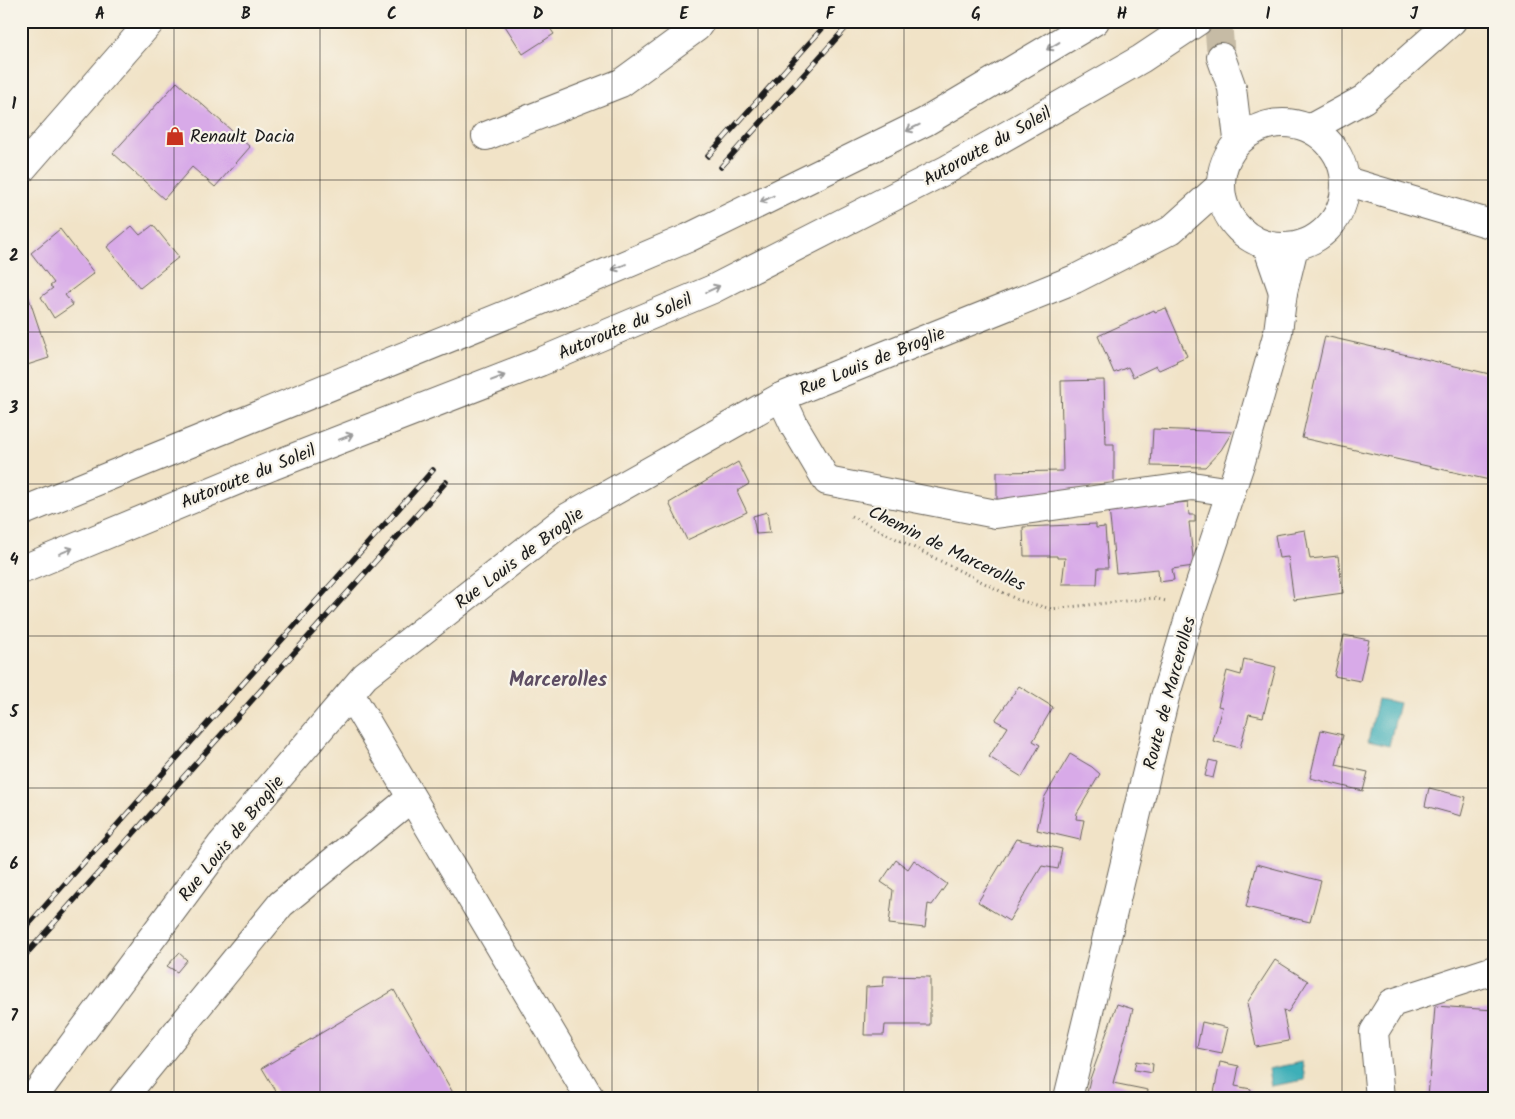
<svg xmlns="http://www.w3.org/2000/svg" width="1515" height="1119" font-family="Kalam,sans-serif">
  <rect width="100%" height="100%" fill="#f7f3e8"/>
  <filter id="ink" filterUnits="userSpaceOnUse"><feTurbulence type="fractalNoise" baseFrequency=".02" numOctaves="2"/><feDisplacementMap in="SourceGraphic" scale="10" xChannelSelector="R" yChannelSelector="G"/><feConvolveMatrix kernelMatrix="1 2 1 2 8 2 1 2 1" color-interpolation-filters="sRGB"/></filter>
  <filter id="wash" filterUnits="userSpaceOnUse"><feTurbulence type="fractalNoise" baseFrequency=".0096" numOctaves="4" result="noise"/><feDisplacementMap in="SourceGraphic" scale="20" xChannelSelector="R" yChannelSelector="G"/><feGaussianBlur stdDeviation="1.12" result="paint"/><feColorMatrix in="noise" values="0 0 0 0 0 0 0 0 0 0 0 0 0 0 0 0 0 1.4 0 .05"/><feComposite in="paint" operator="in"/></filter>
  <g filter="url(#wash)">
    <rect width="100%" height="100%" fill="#f1e3c7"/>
    <g fill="#3eafb8" stroke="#2d666a">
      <polygon points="1378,699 1399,703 1389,746 1368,741"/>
      <polygon points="1302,1062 1305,1080 1271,1086 1268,1069"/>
    </g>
    <g id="blocks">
      <g fill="#d8aae8">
        <polygon points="502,21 545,21 554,34 523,54"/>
        <polygon points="177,82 250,147 215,187 192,167 164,199 113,153"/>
        <polygon points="153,225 179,257 140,288 107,247 132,226 140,235"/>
        <polygon points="60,229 94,273 65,295 73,305 54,318 41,297 53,288 50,286 54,283 31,253"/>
        <polygon points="27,292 49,358 21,367 21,294"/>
        <polygon points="1166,308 1187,356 1176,361 1177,362 1159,370 1156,366 1133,377 1128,367 1114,373 1098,336 1154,310 1155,312"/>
        <polygon points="1325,336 1494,375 1494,481 1302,438"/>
        <polygon points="1104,380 1106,444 1114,444 1114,485 997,500 997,472 1063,471 1061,381"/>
        <polygon points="1153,429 1232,432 1221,450 1205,467 1151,466"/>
        <polygon points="738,462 749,484 737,491 747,512 687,540 669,503"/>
        <polygon points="1188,502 1189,515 1195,515 1195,522 1189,522 1194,566 1172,569 1174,580 1159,582 1158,569 1116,573 1109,509"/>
        <polygon points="767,512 770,533 756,534 753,516"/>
        <polygon points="1096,524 1096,528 1105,527 1108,568 1098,568 1097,584 1062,584 1065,558 1057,558 1057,556 1024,556 1023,527"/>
        <polygon points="1305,530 1310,559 1338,556 1343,593 1294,600 1288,557 1279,558 1275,535"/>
        <polygon points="1344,635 1369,640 1360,681 1334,676"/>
        <polygon points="1244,659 1276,667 1263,717 1249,714 1240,748 1213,741 1222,707 1218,706 1227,671 1241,675"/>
        <polygon points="1019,686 1053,707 1033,741 1040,745 1022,777 989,757 1008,727 995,720"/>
        <polygon points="1321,730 1343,735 1336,765 1368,772 1363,791 1310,778"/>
        <polygon points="1070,754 1092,767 1100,774 1077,813 1076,819 1084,820 1080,840 1037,830 1044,798"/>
        <polygon points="1209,760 1217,762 1213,778 1205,776"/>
        <polygon points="1429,788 1466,797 1461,816 1425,806"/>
        <polygon points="1016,839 1062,849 1058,869 1042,866 1009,921 978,902"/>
        <polygon points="896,860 908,869 914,860 947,884 932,905 928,904 925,928 889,924 893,890 881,882"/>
        <polygon points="1257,864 1321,881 1310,922 1246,907"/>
        <polygon points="179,953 187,960 177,972 167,966"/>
        <polygon points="1275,960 1308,981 1288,1012 1283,1010 1289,1041 1256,1047 1247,1003"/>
        <polygon points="884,976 930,977 930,1025 885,1025 884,1035 864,1035 866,987 883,986"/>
        <polygon points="394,990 456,1098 280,1098 262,1068"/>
        <polygon points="1117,1004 1133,1009 1113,1083 1148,1090 1147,1098 1086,1098 1090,1079"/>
        <polygon points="1435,1006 1494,1010 1494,1098 1428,1098"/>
        <polygon points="1202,1022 1228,1028 1222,1053 1197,1048"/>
        <polygon points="1136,1061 1153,1064 1152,1073 1134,1070"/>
        <polygon points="1220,1062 1239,1066 1235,1086 1251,1089 1249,1098 1213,1098"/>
      </g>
    </g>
  </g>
  <g filter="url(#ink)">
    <use href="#blocks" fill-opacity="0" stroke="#676258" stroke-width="1"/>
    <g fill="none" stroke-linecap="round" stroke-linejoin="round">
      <polyline stroke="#c6bba5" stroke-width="28" stroke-dasharray="28 14" stroke-linecap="butt" points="1218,21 1221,57"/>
      <g stroke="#676258" stroke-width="30">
        <g id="minor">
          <polyline points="1221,57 1232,88 1238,139"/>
          <circle cx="1283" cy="185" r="62"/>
          <polyline points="1311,128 1364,99 1452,21"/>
          <polyline points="486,136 621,83 696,28 701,21"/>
          <polyline points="1346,181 1494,225"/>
          <polyline points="1267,246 1283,292 1294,247"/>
          <polyline points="781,397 795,427 827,481 996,514 1192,486 1231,492"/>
          <polyline points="350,694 590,1098"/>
          <polyline points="33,1098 221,845 365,676 568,517 781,397 1075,279 1171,230 1219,187"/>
          <polyline points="123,1098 281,904 411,798"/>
          <polyline points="1068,1098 1165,697 1192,608 1242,458 1278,332 1283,292"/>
          <polyline points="1380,1098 1374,1032 1392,1003 1494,970"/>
        </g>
      </g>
      <g stroke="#676258" stroke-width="30">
        <polyline id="major" points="21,170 151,21"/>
      </g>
      <g stroke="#676258" stroke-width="30">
        <g id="highway">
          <polyline points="21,512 530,305 688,238 925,122 1095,21"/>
          <polyline points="21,570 272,466 540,362 713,289 948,169 1141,59 1198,21"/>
        </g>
      </g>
      <polyline stroke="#676258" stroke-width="3" stroke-dasharray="1 4" stroke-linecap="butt" points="851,516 1018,600 1051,609 1153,598 1166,601"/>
      <use href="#minor" stroke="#fff" stroke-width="28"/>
      <use href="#major" stroke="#fff" stroke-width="28"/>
      <use href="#highway" stroke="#fff" stroke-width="28"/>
      <g stroke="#1c1c1c" stroke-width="5.5">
        <g id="rail">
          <polyline points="708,156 829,21"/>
          <polyline points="721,167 852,21"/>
          <polyline points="21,933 433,470"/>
          <polyline points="21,960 446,482"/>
        </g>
      </g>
      <use href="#rail" stroke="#f7f3e8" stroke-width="4" stroke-dasharray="11" stroke-linecap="butt"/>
    </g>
    <defs><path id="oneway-shaft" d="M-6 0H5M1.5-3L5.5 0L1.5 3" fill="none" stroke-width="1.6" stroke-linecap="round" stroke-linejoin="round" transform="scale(1.25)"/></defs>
    <g stroke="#999">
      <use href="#oneway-shaft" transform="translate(1053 46) rotate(149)"/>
      <use href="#oneway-shaft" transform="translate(913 128) rotate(154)"/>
      <use href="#oneway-shaft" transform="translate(767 199) rotate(154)"/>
      <use href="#oneway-shaft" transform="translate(619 267) rotate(157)"/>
      <use href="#oneway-shaft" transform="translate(713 289) rotate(-25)"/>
      <use href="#oneway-shaft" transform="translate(498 378) rotate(-21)"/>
      <use href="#oneway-shaft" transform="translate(346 437) rotate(-21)"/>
      <use href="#oneway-shaft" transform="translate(66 551) rotate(-23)"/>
    </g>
  </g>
  <path fill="none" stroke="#1c1c1c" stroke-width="1" stroke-opacity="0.55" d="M174,21V1098M320,21V1098M466,21V1098M612,21V1098M758,21V1098M904,21V1098M1050,21V1098M1196,21V1098M1342,21V1098M21,180H1494M21,332H1494M21,484H1494M21,636H1494M21,788H1494M21,940H1494"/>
  <defs>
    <g id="shop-bare" transform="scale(1.5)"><path d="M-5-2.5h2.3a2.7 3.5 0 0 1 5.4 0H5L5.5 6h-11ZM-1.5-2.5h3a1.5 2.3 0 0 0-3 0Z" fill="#c8321e" stroke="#f7f3e8" stroke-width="2.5" paint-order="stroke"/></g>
  </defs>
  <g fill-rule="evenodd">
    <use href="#shop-bare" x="175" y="136"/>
  </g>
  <g text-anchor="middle" stroke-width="4.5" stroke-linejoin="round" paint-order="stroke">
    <g font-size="18" fill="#1c1c1c" stroke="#f7f3e8" text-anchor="start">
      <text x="190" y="142">Renault Dacia</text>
    </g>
    <g font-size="18" fill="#1c1c1c" stroke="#f7f3e8">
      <text transform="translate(987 146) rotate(-29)" y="6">Autoroute du Soleil</text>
      <text transform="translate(625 326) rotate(-23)" y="6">Autoroute du Soleil</text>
      <text transform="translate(872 361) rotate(-22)" y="6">Rue Louis de Broglie</text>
      <text transform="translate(248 476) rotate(-22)" y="6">Autoroute du Soleil</text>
      <text transform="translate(947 548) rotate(26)" y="6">Chemin de Marcerolles</text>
      <text transform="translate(519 558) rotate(-37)" y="6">Rue Louis de Broglie</text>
      <text transform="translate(1169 693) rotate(-75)" y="6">Route de Marcerolles</text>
      <text transform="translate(231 838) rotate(-51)" y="6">Rue Louis de Broglie</text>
    </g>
    <g font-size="20" font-weight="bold" fill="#5e4e63" stroke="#f7f3e8">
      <text x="558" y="686">Marcerolles</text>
    </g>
  </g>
  <rect width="1515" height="1119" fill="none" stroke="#f7f3e8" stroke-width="55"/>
  <rect x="28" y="28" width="1460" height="1064" fill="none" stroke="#1c1c1c" stroke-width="2"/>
  <g font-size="16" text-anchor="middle" font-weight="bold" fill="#1c1c1c">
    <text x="100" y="19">A</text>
    <text x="246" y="19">B</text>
    <text x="392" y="19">C</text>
    <text x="538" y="19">D</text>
    <text x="684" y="19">E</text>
    <text x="830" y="19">F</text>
    <text x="976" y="19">G</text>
    <text x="1122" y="19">H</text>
    <text x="1268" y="19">I</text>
    <text x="1414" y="19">J</text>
    <text x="14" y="109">1</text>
    <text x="14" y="261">2</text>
    <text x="14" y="413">3</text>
    <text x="14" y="565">4</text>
    <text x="14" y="717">5</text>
    <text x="14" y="869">6</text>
    <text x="14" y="1021">7</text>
  </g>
</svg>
